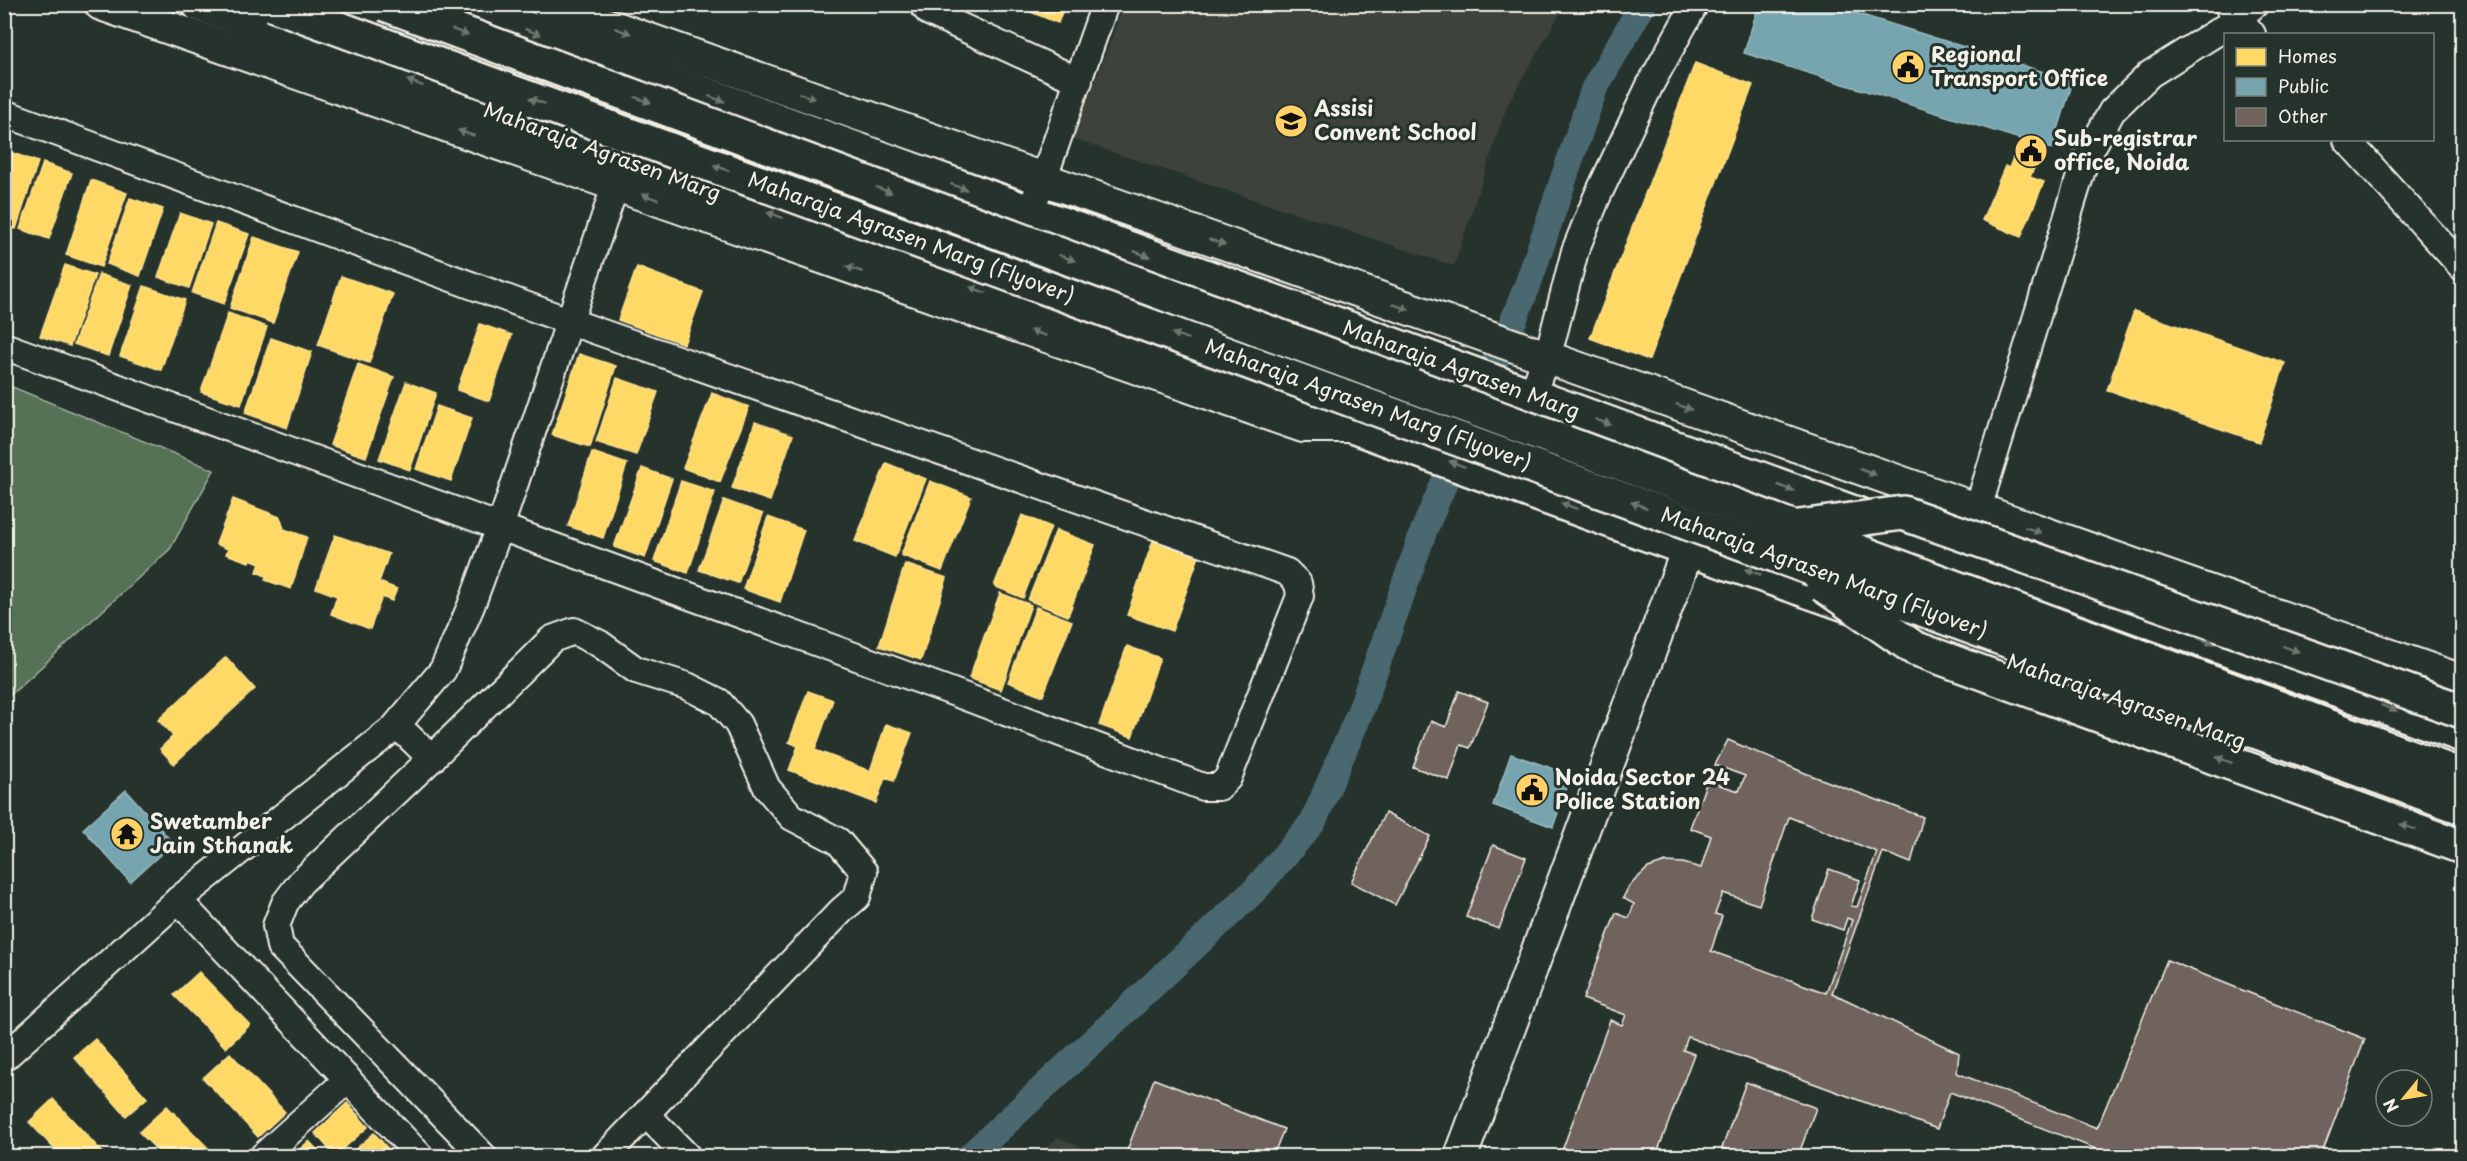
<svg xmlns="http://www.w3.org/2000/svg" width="2467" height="1161" font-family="'Playpen Sans',sans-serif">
  <rect width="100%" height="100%" fill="#26332d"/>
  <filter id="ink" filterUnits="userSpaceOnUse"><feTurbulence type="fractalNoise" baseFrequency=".0167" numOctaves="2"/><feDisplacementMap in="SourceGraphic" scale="12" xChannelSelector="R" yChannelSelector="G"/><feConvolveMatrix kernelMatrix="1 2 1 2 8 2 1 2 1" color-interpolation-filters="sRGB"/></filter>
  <g filter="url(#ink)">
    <g fill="#3c423b">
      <polygon points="1124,5 1124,4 1565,5 1508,103 1454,266 1073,139"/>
      <polygon points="1058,1137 1101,1156 1037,1156"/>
    </g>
    <polygon fill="#557157" stroke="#a4b1a0" stroke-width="1.5" points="5,384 214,470 170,549 5,700"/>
    <g fill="#ffd966" stroke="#fce08d" stroke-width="1.5">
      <polygon points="1011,4 1065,4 1058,23"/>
      <polygon points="1695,63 1753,85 1649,360 1590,338"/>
      <polygon points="7,151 38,162 16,229 4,225 4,157"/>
      <polygon points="2015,153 2037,162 2030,177 2044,182 2021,237 1982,220 2005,166 2009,168"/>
      <polygon points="43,163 72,173 49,239 20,229"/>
      <polygon points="91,180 127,193 101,267 66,255"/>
      <polygon points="130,198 163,209 140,276 107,264"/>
      <polygon points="180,213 211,224 189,288 158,277"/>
      <polygon points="216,223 249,234 224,304 192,293"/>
      <polygon points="4,232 11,234 4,255"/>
      <polygon points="254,237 298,252 273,323 230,308"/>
      <polygon points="65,265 95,275 70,346 40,336"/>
      <polygon points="637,267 703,292 684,344 618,320"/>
      <polygon points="99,274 132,285 108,356 74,344"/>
      <polygon points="341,276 393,294 369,363 318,345"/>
      <polygon points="144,286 185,300 161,370 120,356"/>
      <polygon points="2134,311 2285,363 2259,442 2107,390"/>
      <polygon points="228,313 267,327 241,405 201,392"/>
      <polygon points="480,324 512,335 489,401 457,390"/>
      <polygon points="271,338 312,352 287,428 245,413"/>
      <polygon points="579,354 616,366 590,447 552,435"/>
      <polygon points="358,364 394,377 366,457 330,445"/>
      <polygon points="617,378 658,392 636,455 596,442"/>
      <polygon points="406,382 436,393 410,470 379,459"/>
      <polygon points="712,393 749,407 720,482 683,468"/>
      <polygon points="437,406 472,418 451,481 416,469"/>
      <polygon points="755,422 793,435 770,501 732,488"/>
      <polygon points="592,452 627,464 603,538 568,526"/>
      <polygon points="886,463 926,479 895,557 855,541"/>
      <polygon points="642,468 672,479 645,558 614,547"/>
      <polygon points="681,481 715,492 688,573 654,561"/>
      <polygon points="930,481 971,497 942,571 901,555"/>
      <polygon points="233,499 280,517 284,529 307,537 291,589 265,580 266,576 257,572 260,563 250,559 249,562 226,554 228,549 216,544"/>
      <polygon points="724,500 763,514 738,583 699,570"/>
      <polygon points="1022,515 1051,527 1023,598 994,586"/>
      <polygon points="768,517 804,530 780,602 743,589"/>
      <polygon points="1056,530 1095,545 1068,616 1028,600"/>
      <polygon points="1156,532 1202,548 1172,631 1127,615"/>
      <polygon points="335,535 389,554 379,582 397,589 392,601 382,597 370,629 331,614 337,596 316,588"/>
      <polygon points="905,564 947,578 921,660 879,646"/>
      <polygon points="1000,593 1031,605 1001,690 969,678"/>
      <polygon points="1036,607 1072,621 1043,696 1008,682"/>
      <polygon points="1127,646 1160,658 1132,737 1099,725"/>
      <polygon points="226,657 255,689 174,764 160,749 173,736 158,720"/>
      <polygon points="808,691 833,700 815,750 870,771 886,724 912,733 894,781 885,778 876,803 789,770 798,746 789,742"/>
      <polygon points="199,972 250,1025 226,1048 174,995"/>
      <polygon points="95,1039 147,1098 126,1116 74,1057"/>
      <polygon points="230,1053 285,1112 258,1137 203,1078"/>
      <polygon points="53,1099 106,1156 61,1156 29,1122"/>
      <polygon points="347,1103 368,1127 335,1156 315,1133"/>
      <polygon points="167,1106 216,1156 163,1156 139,1132"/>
      <polygon points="374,1133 390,1151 384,1156 348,1156"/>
      <polygon points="309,1141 323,1156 292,1156"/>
    </g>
    <g fill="#76a5af" stroke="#9cbcc0" stroke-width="1.5">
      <polygon points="1759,4 1827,4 2073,81 2052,149 1744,53"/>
      <polygon points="1511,754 1571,775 1553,827 1493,805"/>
      <polygon points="126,790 173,843 130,882 83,829"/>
    </g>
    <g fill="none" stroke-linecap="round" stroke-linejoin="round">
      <g stroke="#4a6870" stroke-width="27">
        <polyline points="1510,329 1528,284 1594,89 1643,4"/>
        <polyline points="1481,397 1497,357"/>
        <polyline points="970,1156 1255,890 1313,822 1360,712 1424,530 1460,446"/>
      </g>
    </g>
    <g fill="#70645d" stroke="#f4f1e8" stroke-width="1.5" fill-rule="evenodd">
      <polygon points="1459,691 1488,702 1470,748 1461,745 1449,780 1413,767 1431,721 1446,727"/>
      <path d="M1728,740L1805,773L1923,817L1911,863L1883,852L1832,993L1959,1053L1957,1073L2097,1128L2167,960L2365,1039L2321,1156H2102L2101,1151L1950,1092L1937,1129L1688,1037L1683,1050L1694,1054L1656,1156H1560L1610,1020L1622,1025L1626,1015L1583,999L1616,913L1629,918L1634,904L1623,898L1629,886L1648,868L1666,862L1683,863L1701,868L1711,836L1690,828L1707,781L1739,791L1745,776L1715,765ZM1789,817L1877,852L1857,907L1851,906L1860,880L1829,869L1812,919L1843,930L1847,918L1852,920L1826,993L1711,951L1722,916L1715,914L1723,893L1759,905Z"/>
      <polygon points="1385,813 1430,836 1395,905 1351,882"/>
      <polygon points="1493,845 1526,858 1499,929 1466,917"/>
      <polygon points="1154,1079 1284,1129 1273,1156 1125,1156"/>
      <polygon points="1746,1082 1816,1108 1798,1156 1744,1156 1722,1148"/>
    </g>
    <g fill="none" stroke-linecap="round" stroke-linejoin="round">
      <g stroke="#f4f1e8" stroke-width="30">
        <g id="minor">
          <polyline points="922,4 929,12 1079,81"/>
          <polyline points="2227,4 2252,34"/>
          <polyline points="4,113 571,322 1287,572 1298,583 1300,596 1228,778 1219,787 1203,787 950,691 4,346"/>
          <polyline points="2347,140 2462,267"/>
          <polyline points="1029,213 1043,180 1105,4"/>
          <polyline points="1532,396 1552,340 1575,251 1597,197 1650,85 1695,4"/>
          <polyline points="1972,528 2085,160 2112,111 2150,74 2238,19 2255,4"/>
          <polyline points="397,725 432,759"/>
          <polyline points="178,900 420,1156"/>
          <polyline points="4,1058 178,900 394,728 443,670 471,606 500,527 622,166"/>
          <polyline points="646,1114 687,1156"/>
          <polyline points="263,1156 348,1079"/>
          <polyline points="483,1156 280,946 276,926 285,903 301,882 426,764 552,639 574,631 600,644 636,670 687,686 719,702 738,724 767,788 792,817 838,841 864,872 857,897 842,910 605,1156"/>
        </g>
      </g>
      <g stroke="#f4f1e8" stroke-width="36">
        <g id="tertiary">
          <polyline points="101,4 1303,426 1346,426"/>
          <polyline points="548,4 2462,681"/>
          <polyline points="1461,1156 1688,549"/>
        </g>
      </g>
      <g stroke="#f4f1e8" stroke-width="38">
        <g id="secondary">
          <polyline points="199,4 1688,549 2209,731"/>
          <polyline points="459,4 2462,735"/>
        </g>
      </g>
      <use href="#minor" stroke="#26332d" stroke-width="26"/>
      <use href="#tertiary" stroke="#26332d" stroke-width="32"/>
      <use href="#secondary" stroke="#26332d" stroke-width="33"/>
      <g stroke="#f4f1e8" stroke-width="38" stroke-linecap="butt">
        <g id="primary-bridge">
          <polyline points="272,4 2462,807"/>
          <polyline points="385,4 2462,776"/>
          <polyline points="1799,527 1903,513 2462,711"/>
          <polyline points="1823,585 1914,648 2462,847"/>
        </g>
      </g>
      <use href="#primary-bridge" stroke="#26332d" stroke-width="33"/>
    </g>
    <defs><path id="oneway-solid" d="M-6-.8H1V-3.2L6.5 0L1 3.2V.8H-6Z" transform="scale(1.5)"/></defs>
    <g fill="#6e766e">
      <use href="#oneway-solid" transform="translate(623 31) rotate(20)"/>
      <use href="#oneway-solid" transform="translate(460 32) rotate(20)"/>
      <use href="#oneway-solid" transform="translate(533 32) rotate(20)"/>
      <use href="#oneway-solid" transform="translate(415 83) rotate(-160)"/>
      <use href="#oneway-solid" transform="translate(807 96) rotate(20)"/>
      <use href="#oneway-solid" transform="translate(717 99) rotate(20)"/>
      <use href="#oneway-solid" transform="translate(643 100) rotate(20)"/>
      <use href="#oneway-solid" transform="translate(537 101) rotate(-160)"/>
      <use href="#oneway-solid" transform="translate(466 133) rotate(-161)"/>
      <use href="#oneway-solid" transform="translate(721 168) rotate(-160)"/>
      <use href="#oneway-solid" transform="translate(959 187) rotate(20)"/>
      <use href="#oneway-solid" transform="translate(884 190) rotate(20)"/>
      <use href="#oneway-solid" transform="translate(650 197) rotate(-161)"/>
      <use href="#oneway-solid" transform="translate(775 215) rotate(-160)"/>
      <use href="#oneway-solid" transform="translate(1217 242) rotate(19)"/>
      <use href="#oneway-solid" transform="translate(1142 254) rotate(20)"/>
      <use href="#oneway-solid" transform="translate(1067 258) rotate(20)"/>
      <use href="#oneway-solid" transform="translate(854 269) rotate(-161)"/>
      <use href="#oneway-solid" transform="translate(978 290) rotate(-160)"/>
      <use href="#oneway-solid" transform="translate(1401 307) rotate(19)"/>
      <use href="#oneway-solid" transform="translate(1038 333) rotate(-161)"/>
      <use href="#oneway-solid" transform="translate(1180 336) rotate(-160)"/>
      <use href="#oneway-solid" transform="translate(1684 407) rotate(20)"/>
      <use href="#oneway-solid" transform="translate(1603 422) rotate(20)"/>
      <use href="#oneway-solid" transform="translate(1457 464) rotate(-159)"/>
      <use href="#oneway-solid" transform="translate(1868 472) rotate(20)"/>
      <use href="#oneway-solid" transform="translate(1786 488) rotate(20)"/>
      <use href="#oneway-solid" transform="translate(1639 505) rotate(-160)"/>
      <use href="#oneway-solid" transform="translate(1569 506) rotate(-160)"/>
      <use href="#oneway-solid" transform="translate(2033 530) rotate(19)"/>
      <use href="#oneway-solid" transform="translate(1753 572) rotate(-161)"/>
      <use href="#oneway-solid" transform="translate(2206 641) rotate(20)"/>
      <use href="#oneway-solid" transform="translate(2291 649) rotate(20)"/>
      <use href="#oneway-solid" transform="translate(2389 708) rotate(20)"/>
      <use href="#oneway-solid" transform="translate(2224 760) rotate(-160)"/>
      <use href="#oneway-solid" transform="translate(2408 827) rotate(-160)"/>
    </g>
  </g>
  <defs>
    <g id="civic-disc" transform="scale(1.725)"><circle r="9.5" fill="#ffd166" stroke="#26332d"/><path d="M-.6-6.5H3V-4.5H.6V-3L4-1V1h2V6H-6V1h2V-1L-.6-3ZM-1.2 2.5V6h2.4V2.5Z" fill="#111"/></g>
    <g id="school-disc" transform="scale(1.725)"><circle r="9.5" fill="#ffd166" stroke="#26332d"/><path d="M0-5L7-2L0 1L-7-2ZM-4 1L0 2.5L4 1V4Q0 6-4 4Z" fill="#111"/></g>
    <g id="temple-disc" transform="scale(1.725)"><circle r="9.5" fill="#ffd166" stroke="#26332d"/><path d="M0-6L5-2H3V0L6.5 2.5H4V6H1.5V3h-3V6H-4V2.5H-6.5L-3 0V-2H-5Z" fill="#111"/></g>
  </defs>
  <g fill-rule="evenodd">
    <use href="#civic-disc" x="1908" y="67"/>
    <use href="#school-disc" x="1291" y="121"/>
    <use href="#civic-disc" x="2031" y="151"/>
    <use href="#civic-disc" x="1532" y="790"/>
    <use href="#temple-disc" x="127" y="834"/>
  </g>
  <g text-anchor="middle" stroke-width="6" stroke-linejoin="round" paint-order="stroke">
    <g font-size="21" font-weight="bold" fill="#f4f1e8" stroke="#26332d" text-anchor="start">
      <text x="1931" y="62">Regional<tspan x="1931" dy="24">Transport Office</tspan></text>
      <text x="1314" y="116">Assisi<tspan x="1314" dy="24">Convent School</tspan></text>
      <text x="2054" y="146">Sub-registrar<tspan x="2054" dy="24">office, Noida</tspan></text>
      <text x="1555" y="785">Noida Sector 24<tspan x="1555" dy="24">Police Station</tspan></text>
      <text x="150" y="829">Swetamber<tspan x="150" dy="24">Jain Sthanak</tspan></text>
    </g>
    <g font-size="21" fill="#f4f1e8" stroke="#26332d">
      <text transform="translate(602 152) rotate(20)" y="7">Maharaja Agrasen Marg</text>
      <text transform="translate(911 238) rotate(20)" y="7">Maharaja Agrasen Marg (Flyover)</text>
      <text transform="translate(1461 370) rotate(20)" y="7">Maharaja Agrasen Marg</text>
      <text transform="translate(1368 405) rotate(20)" y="7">Maharaja Agrasen Marg (Flyover)</text>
      <text transform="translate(1824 573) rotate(20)" y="7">Maharaja Agrasen Marg (Flyover)</text>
      <text transform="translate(2126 702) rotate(19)" y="7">Maharaja Agrasen Marg</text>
    </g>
  </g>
  <rect width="2467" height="1161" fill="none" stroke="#26332d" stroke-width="24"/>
  <rect x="12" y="12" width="2443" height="1137" fill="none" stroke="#f4f1e8" stroke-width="2" filter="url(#ink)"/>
  <rect x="2224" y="33" width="210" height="108" fill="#26332d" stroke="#787f78" stroke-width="1.5"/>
  <rect x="2236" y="48" width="30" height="18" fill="#ffd966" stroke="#787f78" stroke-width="1.5"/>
  <text x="2278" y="63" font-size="18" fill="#f4f1e8">Homes</text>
  <rect x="2236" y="78" width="30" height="18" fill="#76a5af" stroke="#787f78" stroke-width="1.5"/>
  <text x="2278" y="93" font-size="18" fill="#f4f1e8">Public</text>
  <rect x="2236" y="108" width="30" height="18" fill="#70645d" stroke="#787f78" stroke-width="1.5"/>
  <text x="2278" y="123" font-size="18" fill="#f4f1e8">Other</text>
  <g transform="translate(2404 1098) rotate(240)"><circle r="28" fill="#26332d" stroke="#787f78" stroke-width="1.5"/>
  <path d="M0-4.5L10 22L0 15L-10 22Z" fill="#ffd166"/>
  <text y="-9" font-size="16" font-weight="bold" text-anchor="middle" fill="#f4f1e8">N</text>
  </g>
</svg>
